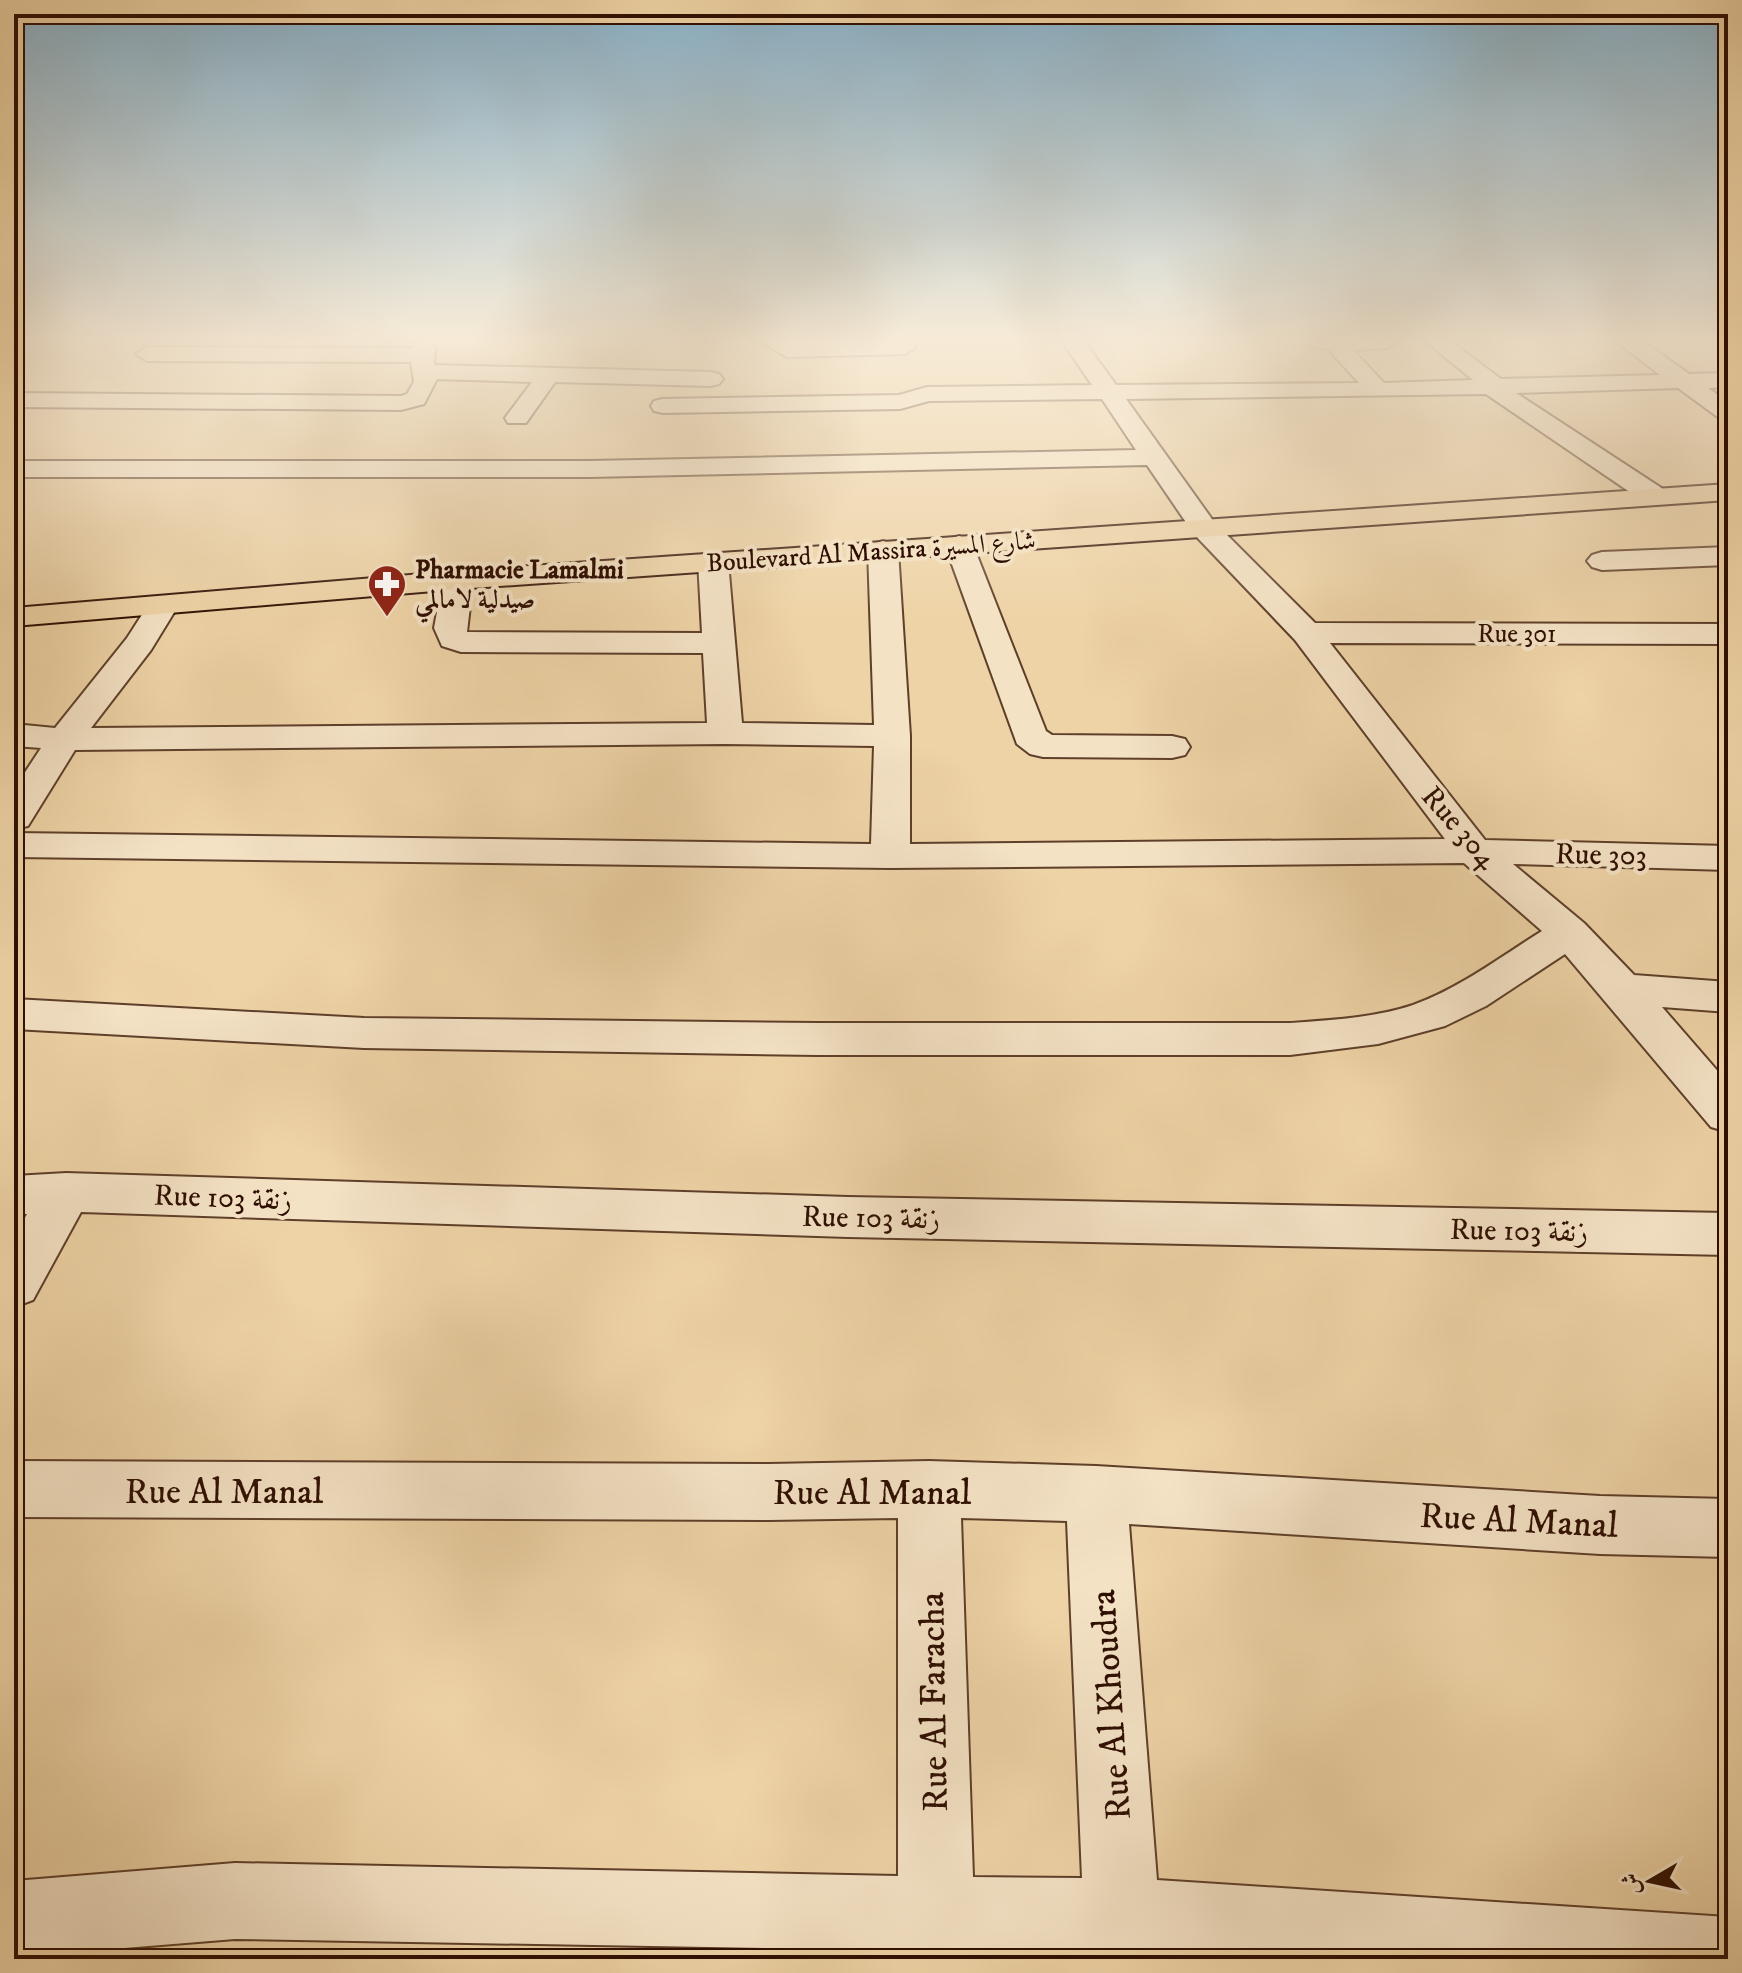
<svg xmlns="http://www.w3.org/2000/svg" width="1742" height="1973" font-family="'IM FELL DW Pica',Amiri,serif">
  <rect width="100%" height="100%" fill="#eed3a6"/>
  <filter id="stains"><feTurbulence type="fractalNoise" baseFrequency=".0025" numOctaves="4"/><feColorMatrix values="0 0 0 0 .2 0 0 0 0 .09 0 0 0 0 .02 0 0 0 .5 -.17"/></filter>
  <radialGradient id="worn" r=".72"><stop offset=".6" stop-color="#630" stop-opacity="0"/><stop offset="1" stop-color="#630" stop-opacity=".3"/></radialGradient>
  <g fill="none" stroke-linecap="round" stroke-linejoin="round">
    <g stroke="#5e3f2a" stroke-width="4">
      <g id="minor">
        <polygon points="424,341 435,348 434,365 711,372 719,374 723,379 719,384 711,386 555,382 526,423 508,423 505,418 532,382 437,379 424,404 401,410 14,407 14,393 401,396 407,394 414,382 411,362 147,361 136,354 147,347 413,348 416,343"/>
        <polygon points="759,341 909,341 916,347 905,354 787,357"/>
        <path d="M1062,341H1084L1116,385L1359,383L1328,349L1310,346L1307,341H1399L1388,348L1353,350L1384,383L1473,380L1425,341H1450L1501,379L1660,375L1616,341H1642L1689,374L1728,373V387L1708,388L1728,402V420L1719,418L1678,388L1516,393L1666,491L1670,497L1666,503H1646L1486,394L1126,399L1214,522L1315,623L1728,624V644L1330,643L1485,840L1728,846V870L1513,864L1584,923L1634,975L1728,982V1012L1662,1007L1728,1083V1132L1711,1127L1565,954L1486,1006L1445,1026L1378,1044L1290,1055H818L364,1048L14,1029V999L364,1018L818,1023H1290C1331,1020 1374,1018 1413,1005C1460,988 1500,957 1542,931L1464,863L890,868L14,857V833L871,844L874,746L725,744L75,750L28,826L14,829V789L41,748L14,746V724L55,728L127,638L152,599L163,597L174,599L178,606L151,650L91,728L707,723L703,653L461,652L442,646L434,628L443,580L447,574L458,571L469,574L473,580L467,632L702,633L698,561L703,555L713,552L723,555L728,561L742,723L874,725L868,550L873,544L883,541L893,544L898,550L910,736V844L1445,839L1295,640L1194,534L1147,465L589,477H14V461H589L1136,450L1102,399L929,401L900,409L663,413L654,411L651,406L654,401L663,399L899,395L927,387L1092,385Z"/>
        <polygon points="959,536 969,539 973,545 1046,731 1052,735 1172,736 1185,739 1190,747 1185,755 1172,758 1043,757 1030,754 1017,744 945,545 949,539"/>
        <polygon points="1728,547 1728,565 1602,570 1592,567 1587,561 1592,555 1602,552"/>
        <polygon points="66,1173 848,1197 1728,1213 1728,1255 848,1237 81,1212 33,1300 14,1307 14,1237 27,1214 14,1214 14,1176"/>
        <path d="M14,1461L769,1464L929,1461L1096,1466L1600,1496L1728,1499V1557L1600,1554L1129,1524L1157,1880L1728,1917V1959H1198L1122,1954L235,1939L14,1957V1881L235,1863L898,1876V1518L769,1520L14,1517ZM961,1518L1067,1521L1082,1878L973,1877Z"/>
      </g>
    </g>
    <g stroke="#2e0e01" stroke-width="4">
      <polygon id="major" points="1728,484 1728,500 458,589 14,626 14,608 458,571"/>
    </g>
    <use href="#minor" fill="#f4e2c5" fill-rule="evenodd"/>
    <use href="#major" fill="#eed3a6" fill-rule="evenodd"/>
  </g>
  <linearGradient id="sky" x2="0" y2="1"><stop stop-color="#89b5d0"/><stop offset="0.55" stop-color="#f7ebd7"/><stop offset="1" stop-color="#f7ebd7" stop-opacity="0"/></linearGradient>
  <rect width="1742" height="618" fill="url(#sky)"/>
  <defs>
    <g id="pharmacy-pin" transform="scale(2)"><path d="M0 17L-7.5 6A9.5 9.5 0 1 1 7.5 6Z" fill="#8f2418" stroke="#f4e2c5"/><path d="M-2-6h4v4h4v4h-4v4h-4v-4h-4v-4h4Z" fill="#fff"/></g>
  </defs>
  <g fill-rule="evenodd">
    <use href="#pharmacy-pin" x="387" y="584"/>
  </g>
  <g text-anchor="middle" stroke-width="8" stroke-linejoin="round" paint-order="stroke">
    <g font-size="26" fill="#2e0e01" stroke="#f4e2c5">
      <text transform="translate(871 551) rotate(-4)" y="9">Boulevard Al Massira شارع المسيرة</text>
      <text x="1517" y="642">Rue 301</text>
    </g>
    <g font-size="26" font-weight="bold" fill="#2e0e01" stroke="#f4e2c5" text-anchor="start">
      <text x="415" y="578">Pharmacie Lamalmi<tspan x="415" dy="30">صيدلية لامالمي</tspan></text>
    </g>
    <g font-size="30" fill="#2e0e01" stroke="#f4e2c5">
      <text transform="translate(1460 827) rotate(49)" y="10">Rue 304</text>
      <text transform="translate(1601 854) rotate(1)" y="10">Rue 303</text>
      <text transform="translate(223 1197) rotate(2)" y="10">Rue 103 زنقة</text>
      <text transform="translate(871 1217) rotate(1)" y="10">Rue 103 زنقة</text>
      <text transform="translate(1519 1230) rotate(1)" y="10">Rue 103 زنقة</text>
    </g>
    <g font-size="36" fill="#2e0e01" stroke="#f4e2c5">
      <text x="224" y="1503">Rue Al Manal</text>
      <text x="872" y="1504">Rue Al Manal</text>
      <text transform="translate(1519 1519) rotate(3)" y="13">Rue Al Manal</text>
      <text transform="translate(932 1702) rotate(-91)" y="13">Rue Al Faracha</text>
      <text transform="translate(1109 1705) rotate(-94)" y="13">Rue Al Khoudra</text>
    </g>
  </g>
  <rect width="1742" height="1973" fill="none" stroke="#eed3a6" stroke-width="48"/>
  <rect x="16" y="16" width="1710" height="1941" fill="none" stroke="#2e0e01" stroke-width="4"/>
  <rect x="24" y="24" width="1694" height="1925" fill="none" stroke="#2e0e01" stroke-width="2"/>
  <g transform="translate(1650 1881) rotate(261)" stroke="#f4e2c5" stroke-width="6" paint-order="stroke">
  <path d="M0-6L14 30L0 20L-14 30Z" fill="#2e0e01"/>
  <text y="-12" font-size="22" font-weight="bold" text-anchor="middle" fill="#2e0e01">ش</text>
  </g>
  <rect width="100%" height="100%" filter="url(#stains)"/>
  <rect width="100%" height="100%" fill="url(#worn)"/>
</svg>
